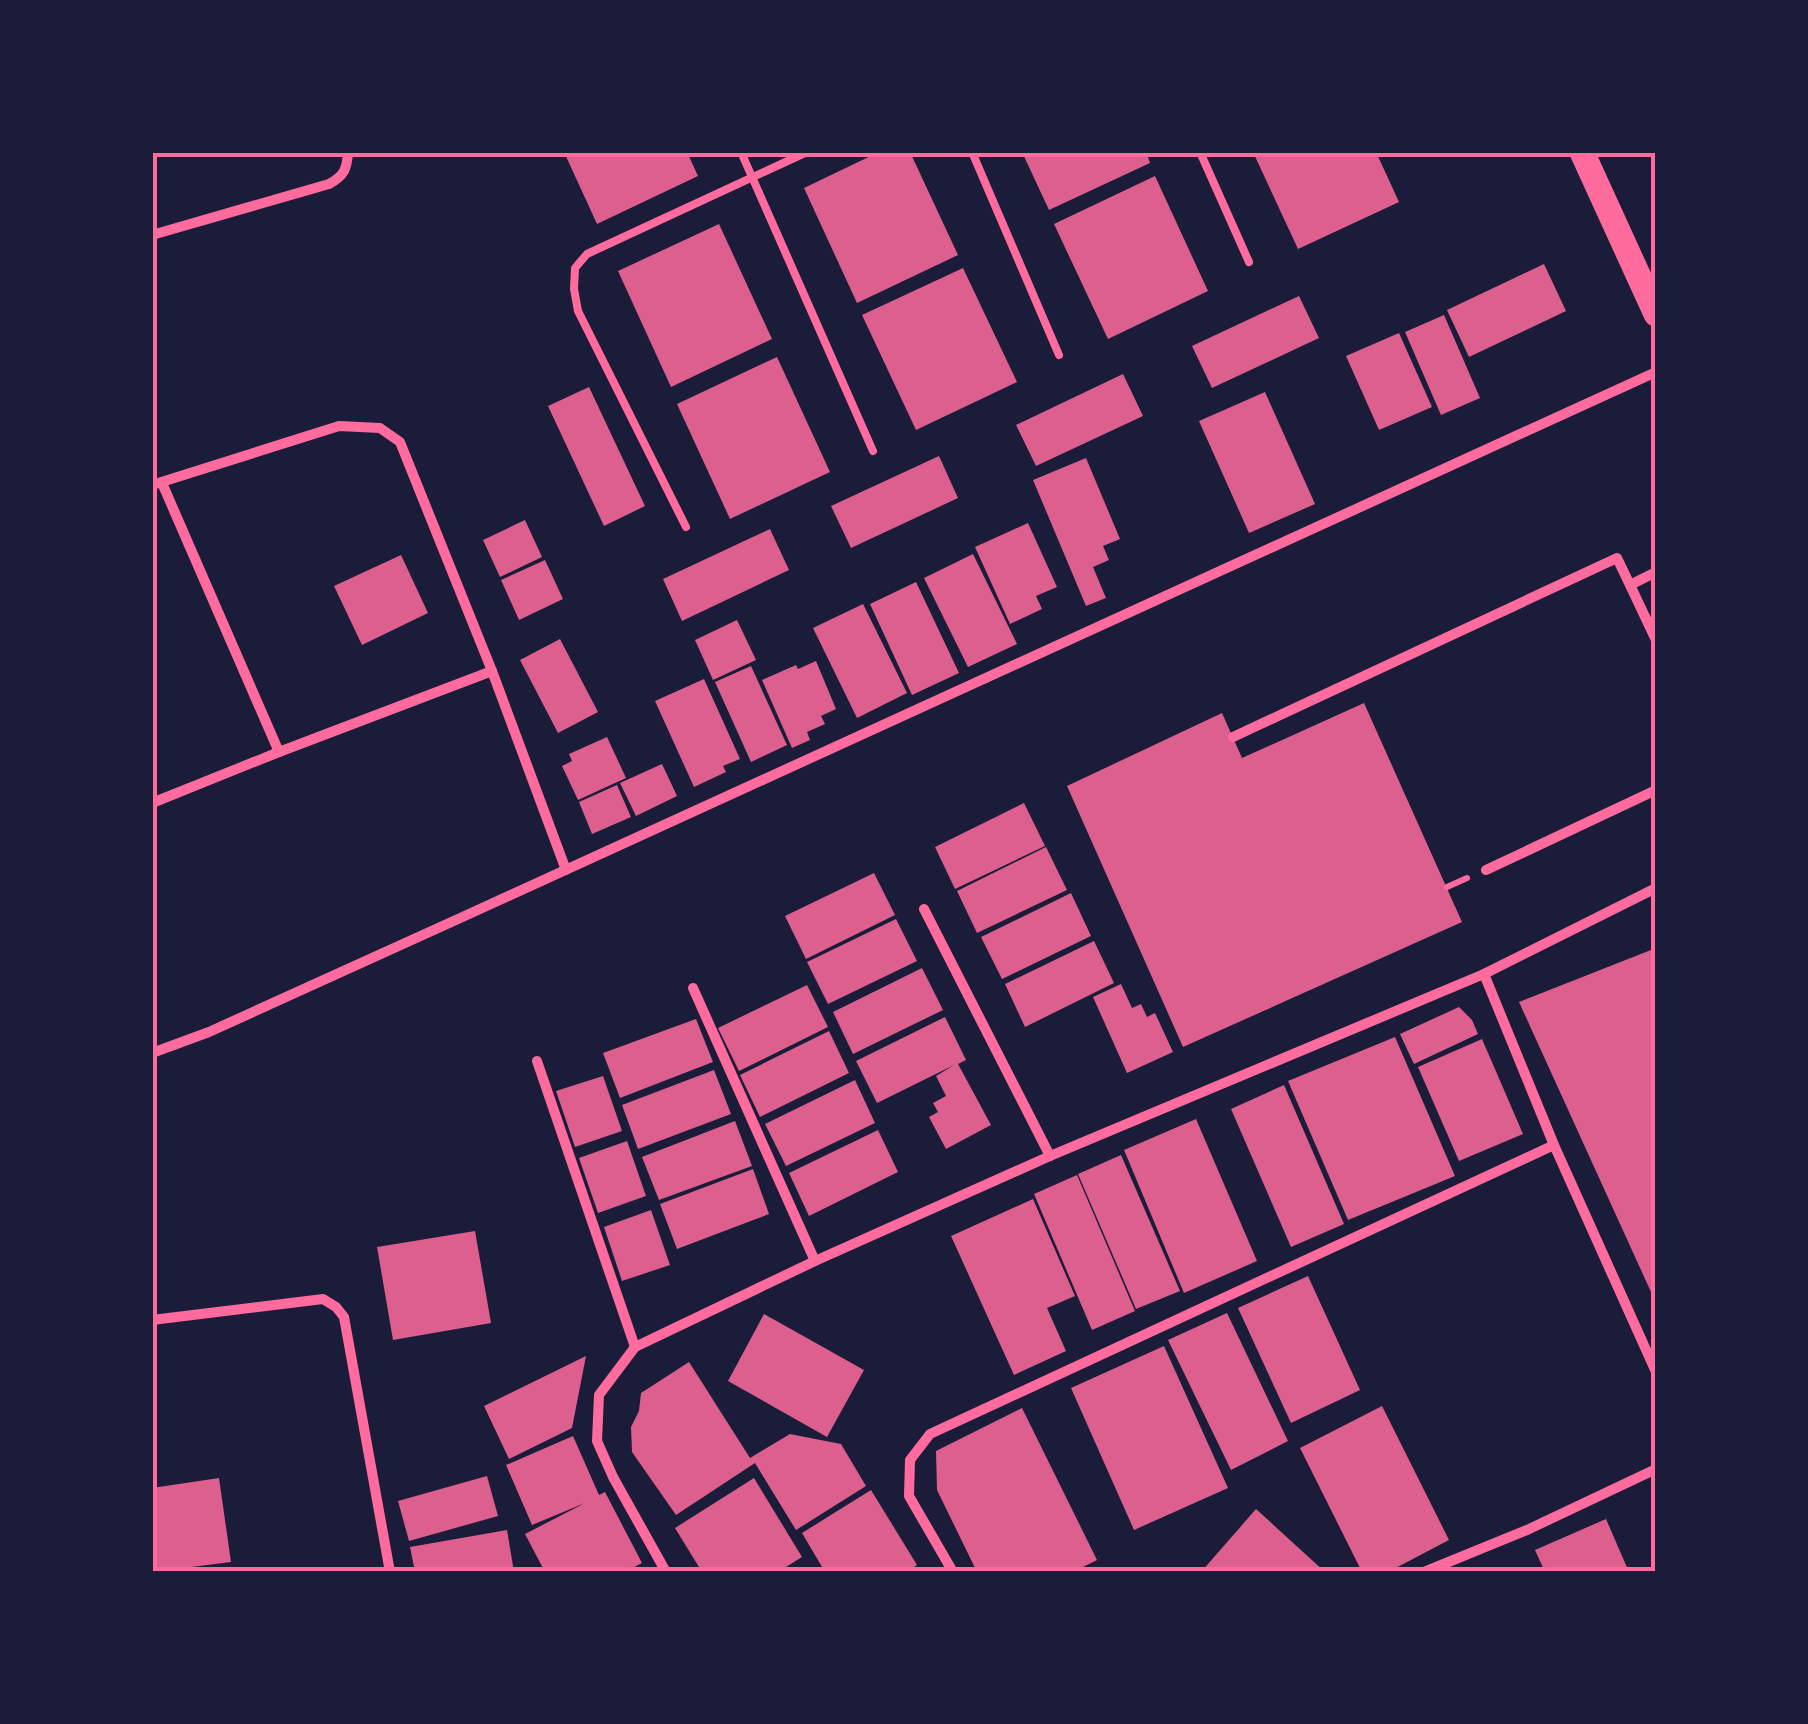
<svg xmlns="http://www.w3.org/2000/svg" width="1808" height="1724" font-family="'PT Sans',sans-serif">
  <rect width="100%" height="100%" fill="#1b1b3a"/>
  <g fill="#dd5f8e">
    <polygon points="564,152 687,152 698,176 597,224"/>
    <polygon points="879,152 910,152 958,255 857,303 804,188"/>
    <polygon points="1022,152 1146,152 1150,163 1049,210"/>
    <polygon points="1253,152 1376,152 1399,202 1298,249"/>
    <polygon points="1155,176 1208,291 1108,339 1054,224"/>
    <polygon points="719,224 772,339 671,387 618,271"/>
    <polygon points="1544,264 1566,311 1469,357 1447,310"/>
    <polygon points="963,268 1017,382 916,430 862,315"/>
    <polygon points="1299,296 1319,338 1212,388 1192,346"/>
    <polygon points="1444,315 1480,398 1441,415 1405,332"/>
    <polygon points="1399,333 1432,407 1379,430 1346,356"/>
    <polygon points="777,357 830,472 730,519 677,404"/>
    <polygon points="1123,374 1143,416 1036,466 1016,425"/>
    <polygon points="589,387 645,506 604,526 548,406"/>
    <polygon points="1265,392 1315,504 1249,533 1199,421"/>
    <polygon points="939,456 958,498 851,548 831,506"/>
    <polygon points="1086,458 1120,539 1103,546 1109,560 1093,567 1106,598 1086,606 1033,480"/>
    <polygon points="525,520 542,557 500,577 483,540"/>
    <polygon points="1028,523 1057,587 1036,596 1042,609 1010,624 975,547"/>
    <polygon points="770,529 789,570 682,621 663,579"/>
    <polygon points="973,554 1017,644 968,667 924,578"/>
    <polygon points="401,555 428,613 362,645 334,586"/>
    <polygon points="545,560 563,599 519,620 501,580"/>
    <polygon points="916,582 959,673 912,695 870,604"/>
    <polygon points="863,604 907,693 857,718 813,628"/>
    <polygon points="737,620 756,660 713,680 695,640"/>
    <polygon points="560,639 598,712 558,733 520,660"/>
    <polygon points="816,661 836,709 821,716 825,724 807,732 810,740 792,748 762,680 796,665 798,669"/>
    <polygon points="751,666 787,745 751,762 715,682"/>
    <polygon points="704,679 740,759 723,766 726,772 694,787 655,701"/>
    <polygon points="1364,703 1462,922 1183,1047 1067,786 1222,713 1242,758"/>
    <polygon points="607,737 626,778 578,800 562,766 572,761 569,754"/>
    <polygon points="662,764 677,796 636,816 620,783"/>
    <polygon points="617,785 631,817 592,834 579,802"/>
    <polygon points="1024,803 1045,846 955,889 935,847"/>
    <polygon points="1046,847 1067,890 977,933 957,891"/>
    <polygon points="874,873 895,915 806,959 785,916"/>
    <polygon points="1071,893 1091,936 1002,979 981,937"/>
    <polygon points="896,919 917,961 828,1004 807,962"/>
    <polygon points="1094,941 1114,983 1025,1027 1005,984"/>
    <polygon points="1656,948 1656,1303 1519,1002"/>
    <polygon points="922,968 943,1010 853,1054 833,1012"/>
    <polygon points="1121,984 1132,1008 1141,1004 1147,1017 1155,1013 1173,1052 1127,1073 1093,997"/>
    <polygon points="807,985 828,1027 739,1071 718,1028"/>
    <polygon points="1459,1007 1472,1020 1478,1034 1414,1064 1400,1034"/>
    <polygon points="945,1017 966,1060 958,1064 991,1125 946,1149 929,1117 938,1112 933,1103 946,1096 936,1076 954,1065 877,1103 856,1061"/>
    <polygon points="696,1019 713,1062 620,1098 603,1053"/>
    <polygon points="829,1031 849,1073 760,1117 740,1075"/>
    <polygon points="1395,1037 1455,1176 1348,1220 1288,1081"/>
    <polygon points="1482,1039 1523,1134 1459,1161 1418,1067"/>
    <polygon points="714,1070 731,1114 638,1149 622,1105"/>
    <polygon points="603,1076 622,1131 575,1147 556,1091"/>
    <polygon points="855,1080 875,1123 786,1166 765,1124"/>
    <polygon points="1284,1085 1344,1224 1291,1247 1231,1109"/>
    <polygon points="1196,1119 1257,1261 1184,1293 1124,1150"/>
    <polygon points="735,1121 752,1166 659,1200 642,1157"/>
    <polygon points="878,1130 898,1172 809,1216 789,1173"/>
    <polygon points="627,1141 646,1196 598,1213 579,1158"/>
    <polygon points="1121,1155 1180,1291 1136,1309 1078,1174"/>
    <polygon points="753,1169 769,1214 677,1249 660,1204"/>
    <polygon points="1077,1175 1135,1311 1092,1330 1034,1194"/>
    <polygon points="1033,1199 1075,1296 1047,1308 1066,1351 1014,1375 951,1236"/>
    <polygon points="651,1210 670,1265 622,1281 604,1227"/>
    <polygon points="475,1231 491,1323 393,1340 377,1247"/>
    <polygon points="1308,1276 1360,1390 1291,1423 1238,1308"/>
    <polygon points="1227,1313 1288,1441 1231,1470 1168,1340"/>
    <polygon points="764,1314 864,1370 827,1437 728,1381"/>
    <polygon points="1164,1346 1228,1488 1134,1530 1071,1388"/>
    <polygon points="586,1356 572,1428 509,1459 484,1406"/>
    <polygon points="689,1362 750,1458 790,1434 841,1444 866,1486 796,1530 755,1463 676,1515 632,1452 631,1427 639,1411 641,1393"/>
    <polygon points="1382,1406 1449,1540 1388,1572 1362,1572 1300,1448"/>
    <polygon points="1022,1408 1097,1560 1073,1572 977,1572 937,1490 936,1451"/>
    <polygon points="573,1436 599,1495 605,1492 642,1563 625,1572 545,1572 525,1534 585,1503 532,1525 506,1465"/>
    <polygon points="487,1476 498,1516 409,1541 398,1501"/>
    <polygon points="219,1478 231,1562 152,1572 152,1488"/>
    <polygon points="754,1478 802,1557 778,1572 702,1572 675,1528"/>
    <polygon points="871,1490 917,1565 907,1572 825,1572 802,1533"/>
    <polygon points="1256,1509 1325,1572 1201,1572"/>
    <polygon points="1606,1519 1629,1572 1545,1572 1535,1550"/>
    <polygon points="507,1530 514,1572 415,1572 410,1547"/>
  </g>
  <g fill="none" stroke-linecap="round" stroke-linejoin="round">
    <polyline stroke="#ff6b9d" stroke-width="6" points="1447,887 1467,878"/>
    <g stroke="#ff6b9d" stroke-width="8">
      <polyline points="741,152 873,451"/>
      <polyline points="972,152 1059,355"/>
      <polyline points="1200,152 1249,262"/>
      <polyline points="686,527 578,311 574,289 575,268 587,254 807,152"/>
    </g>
    <g stroke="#ff6b9d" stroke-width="10">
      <path d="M152,235L329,184C344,176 347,169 348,152"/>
      <polyline points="162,483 279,752"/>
      <polyline points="152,485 339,426 380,428 400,442 492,671 566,870"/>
      <polyline points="1656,572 1630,585 1656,640"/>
      <polyline points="1233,737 1617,558 1630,585"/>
      <polyline points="152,803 279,752 492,671"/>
      <polyline points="1486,870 1656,790"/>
      <polyline points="924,909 1050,1156"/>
      <polyline points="1484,974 1554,1145 1656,1372"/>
      <polyline points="693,988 815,1261"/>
      <path d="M152,1053L209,1032C692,814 1172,590 1656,372"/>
      <polyline points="537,1061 635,1347"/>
      <polyline points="152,1320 323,1299 336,1307 344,1317 390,1572"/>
      <polyline points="666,1572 613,1477 597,1441 599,1395 635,1347 815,1261 1050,1156 1484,974 1656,888"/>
      <polyline points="953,1572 909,1496 910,1460 930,1434 1554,1145"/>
      <polyline points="1424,1572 1527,1530 1656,1469"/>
    </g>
    <polyline stroke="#ff6b9d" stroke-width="25" points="1582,152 1656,314"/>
  </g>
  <rect width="1808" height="1724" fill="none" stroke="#1b1b3a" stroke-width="310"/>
  <rect x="155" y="155" width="1498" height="1414" fill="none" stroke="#ff6b9d" stroke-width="4"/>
</svg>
